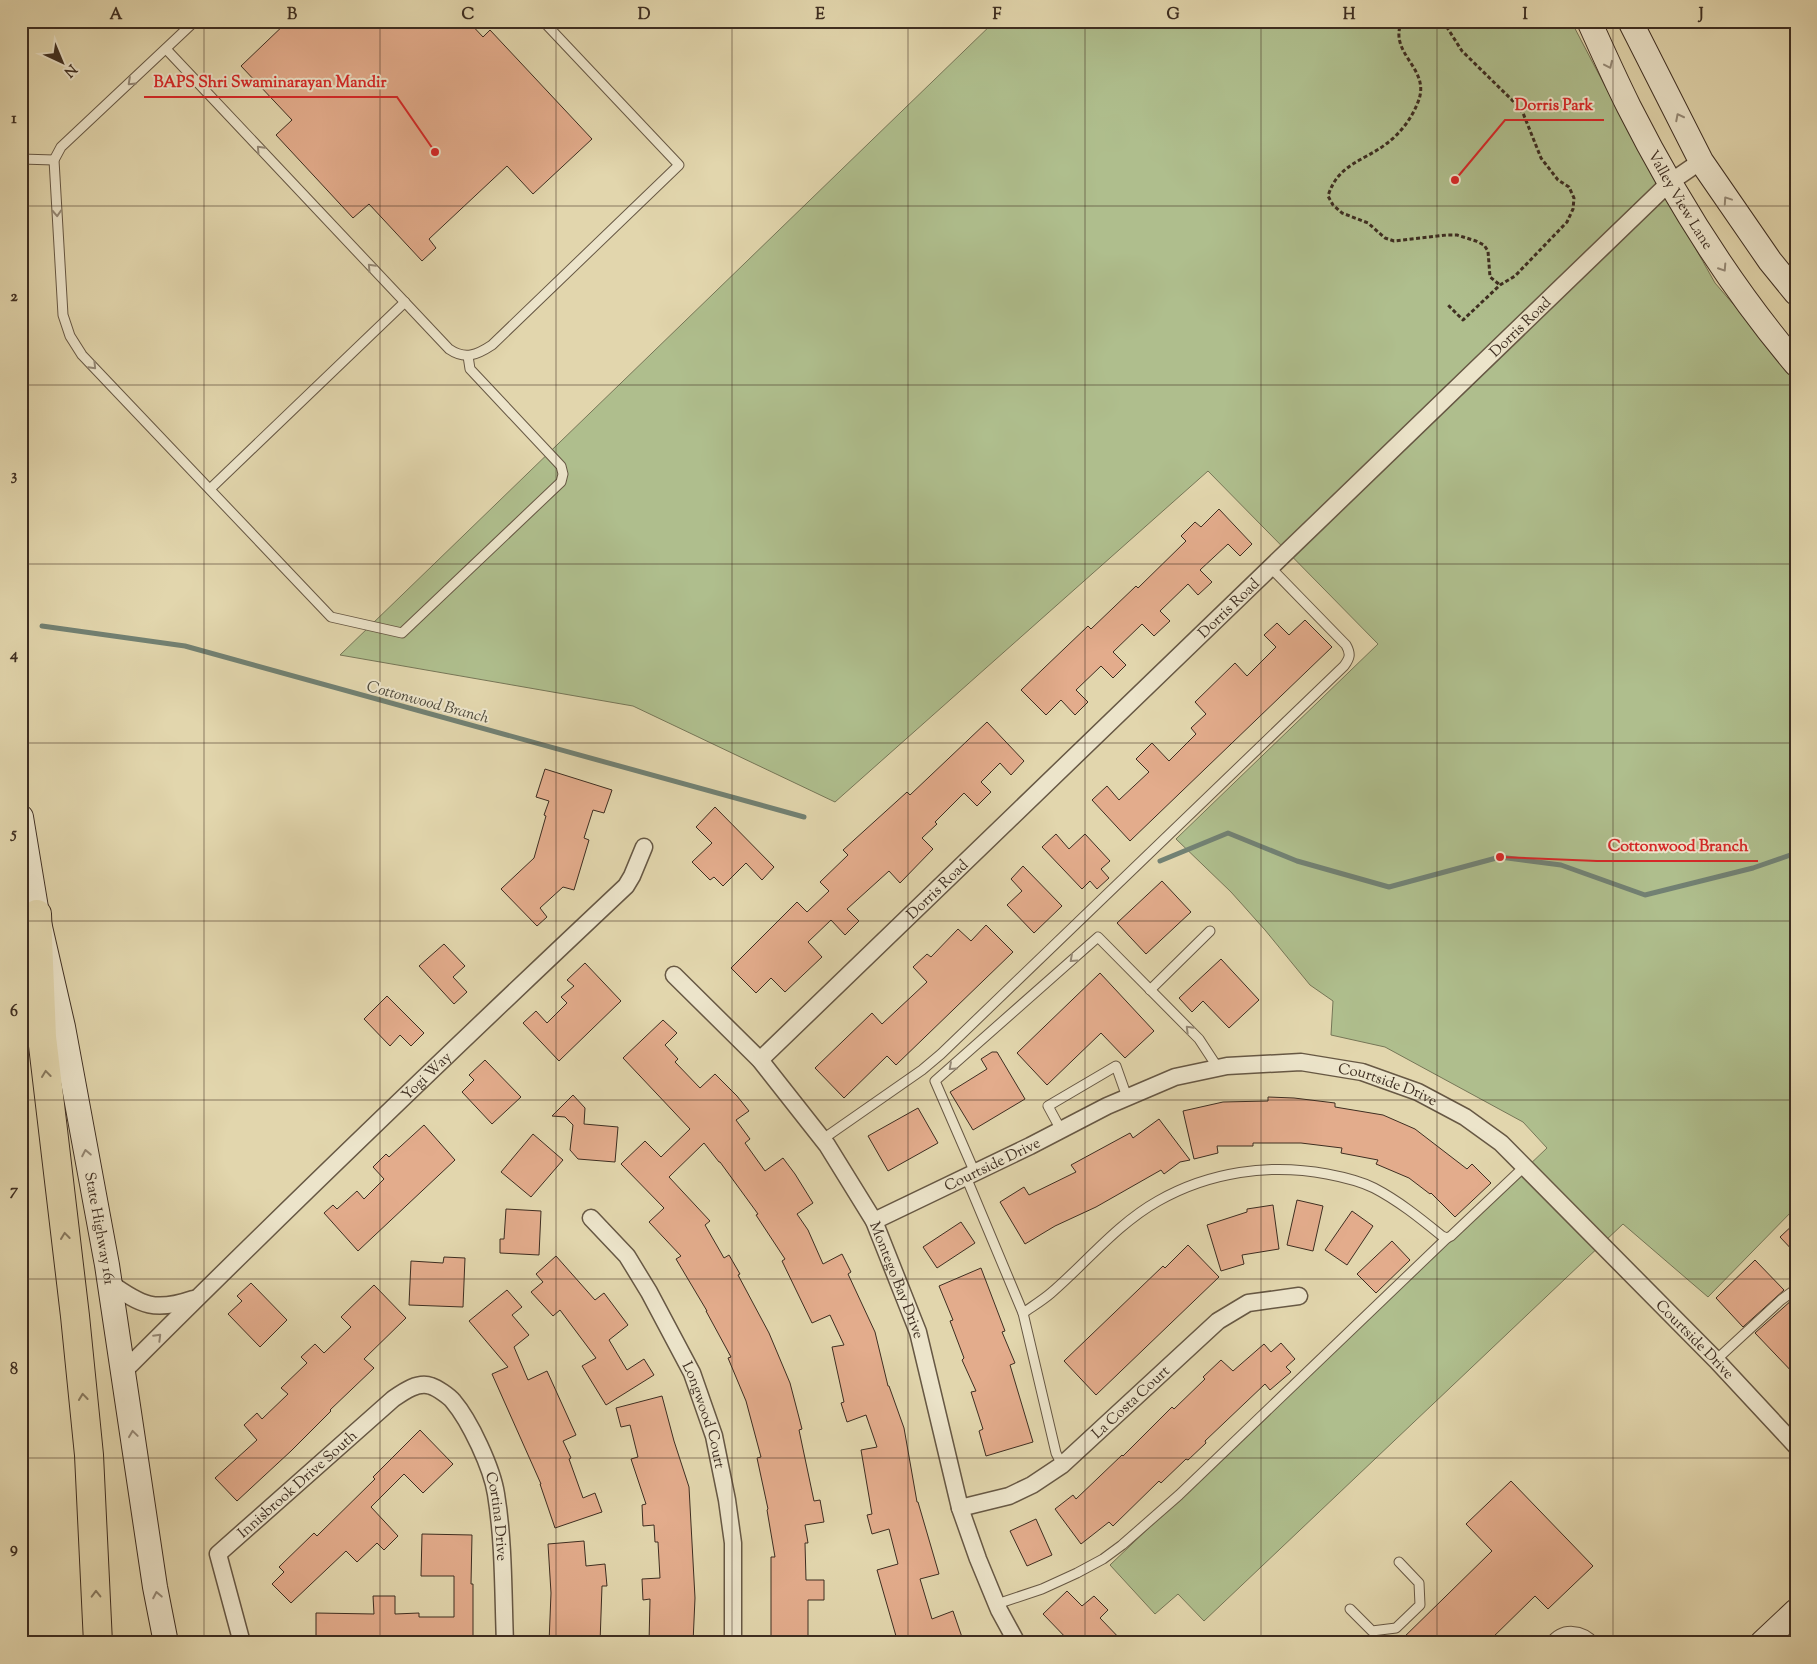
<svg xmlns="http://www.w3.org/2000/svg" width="1817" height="1664" font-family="'Sorts Mill Goudy',serif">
  <rect width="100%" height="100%" fill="#e2d6ad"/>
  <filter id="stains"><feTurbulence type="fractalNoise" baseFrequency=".004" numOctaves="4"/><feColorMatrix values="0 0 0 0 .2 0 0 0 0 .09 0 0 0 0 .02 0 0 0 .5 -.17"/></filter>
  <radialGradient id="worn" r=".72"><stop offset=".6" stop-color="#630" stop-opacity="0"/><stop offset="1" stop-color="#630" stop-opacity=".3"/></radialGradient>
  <polygon fill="#afbe8d" stroke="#767657" points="995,21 1571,21 1616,107 1715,283 1796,377 1796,1207 1708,1297 1623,1224 1204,1621 1178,1594 1155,1614 1110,1565 1547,1148 1523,1122 1385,1047 1331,1035 1333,1001 1310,985 1265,930 1231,892 1176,839 1378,644 1208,471 835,802 633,706 340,655"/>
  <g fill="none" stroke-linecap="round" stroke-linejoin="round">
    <g stroke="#728173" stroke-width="5">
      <polyline points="42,626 185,646 804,817"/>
      <polyline points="1160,861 1228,833 1297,861 1389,887 1500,857 1561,865 1645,895 1753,868 1796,853"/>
    </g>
  </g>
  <g fill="#e3ac8c" stroke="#3e2e21">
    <polygon points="288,21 468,21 483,37 490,30 592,139 533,194 507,166 429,239 436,248 422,261 369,204 353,218 276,135 292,120 241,66"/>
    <polygon points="1219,509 1252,544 1240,556 1228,544 1200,570 1212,582 1198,595 1188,584 1160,611 1170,621 1154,636 1142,624 1113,652 1126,665 1113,678 1101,666 1076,690 1088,702 1075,715 1061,700 1046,715 1021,690 1088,626 1091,629 1136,586 1138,588 1186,541 1181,536 1195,522 1201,527"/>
    <polygon points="1305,620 1332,647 1130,841 1092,800 1107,786 1119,800 1149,772 1136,759 1152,743 1169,761 1196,734 1191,728 1206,714 1195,702 1235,663 1247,676 1276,647 1264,635 1277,623 1289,635"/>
    <polygon points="987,722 1024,761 1011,775 1000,763 981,782 991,792 977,806 964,793 935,822 937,824 922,838 933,849 900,883 889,871 847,909 859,921 845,935 831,920 808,942 822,957 785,992 771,978 756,993 731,968 797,902 807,912 829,891 820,882 848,855 843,850 907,792 910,795"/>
    <polygon points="545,769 612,790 604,813 593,810 584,838 589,840 574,890 563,887 540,908 547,917 537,926 501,889 534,858 546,816 544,815 549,801 536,797"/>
    <polygon points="715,807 774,867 762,880 746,863 723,886 714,877 710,880 692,862 712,843 696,827"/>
    <polygon points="1056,834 1069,849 1085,834 1110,861 1101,869 1109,878 1097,889 1090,881 1082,889 1042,847"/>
    <polygon points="1023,866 1062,906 1034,933 1007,905 1022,891 1011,879"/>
    <polygon points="1162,881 1191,912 1146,954 1117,923"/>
    <polygon points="986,925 1013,952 896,1065 887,1056 844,1098 815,1068 872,1013 882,1024 927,982 913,967 927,954 931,957 958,929 971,941"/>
    <polygon points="444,944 465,966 453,977 467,992 454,1004 419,966"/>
    <polygon points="1221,959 1259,1000 1229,1028 1203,1001 1192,1012 1179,998"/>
    <polygon points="585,963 621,1001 559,1061 523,1023 536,1011 547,1023 567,1003 561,997 574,986 567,980"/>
    <polygon points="1100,973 1154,1031 1125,1058 1101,1033 1047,1085 1017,1053"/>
    <polygon points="387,996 424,1033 411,1046 400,1035 390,1046 364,1019"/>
    <polygon points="663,1020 677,1033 665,1045 678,1059 675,1062 700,1088 715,1074 737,1096 749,1111 736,1120 750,1139 745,1143 765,1171 783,1158 795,1174 813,1203 797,1214 808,1230 823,1264 842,1254 851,1272 848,1274 875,1332 888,1386 889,1386 904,1428 917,1502 918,1502 939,1574 920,1579 932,1619 953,1611 964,1643 898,1643 877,1570 898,1564 889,1529 872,1534 867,1515 872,1514 861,1450 877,1447 866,1415 847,1422 841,1403 844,1402 832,1347 844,1345 830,1315 812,1323 782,1261 785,1259 756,1215 758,1214 720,1162 719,1162 704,1143 669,1177 710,1221 705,1225 724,1258 729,1255 740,1274 738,1275 769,1333 790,1383 802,1429 799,1430 814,1501 820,1500 824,1522 805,1525 808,1543 805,1543 806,1580 824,1580 824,1600 808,1600 808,1643 771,1643 771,1557 775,1557 767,1510 768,1509 757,1458 761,1457 746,1401 728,1358 731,1357 706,1311 707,1311 676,1259 681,1256 649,1222 664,1208 621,1164 645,1141 661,1157 690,1129 623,1058"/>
    <polygon points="992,1052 997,1052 1025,1099 973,1130 950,1092 987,1069 981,1059"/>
    <polygon points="485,1060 521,1097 492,1124 462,1092 474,1080 469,1075"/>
    <polygon points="573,1095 585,1108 584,1124 618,1127 615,1162 578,1159 570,1150 573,1125 565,1117 552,1116"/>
    <polygon points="1268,1097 1294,1098 1335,1103 1335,1107 1383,1115 1415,1129 1467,1169 1472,1164 1491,1183 1455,1217 1431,1193 1430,1194 1409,1178 1376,1164 1378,1160 1341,1153 1342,1148 1301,1143 1253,1143 1253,1146 1217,1146 1218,1153 1194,1159 1183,1111 1223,1102 1268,1101"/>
    <polygon points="918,1108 938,1143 888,1171 868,1136"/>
    <polygon points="1159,1119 1190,1160 1180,1162 1164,1174 1161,1170 1096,1207 1055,1226 1025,1244 1000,1202 1024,1187 1029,1195 1076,1172 1071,1165 1130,1133 1133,1138"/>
    <polygon points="424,1125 455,1160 358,1251 324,1213 333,1205 337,1209 357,1191 364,1199 384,1179 373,1167 386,1154 389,1157"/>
    <polygon points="533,1134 563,1160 531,1197 501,1172"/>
    <polygon points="1297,1200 1323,1206 1313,1251 1287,1245"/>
    <polygon points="1273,1205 1279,1249 1242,1255 1244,1264 1221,1271 1207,1225 1247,1212 1247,1209"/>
    <polygon points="506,1209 541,1211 539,1255 500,1253 500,1239 504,1239"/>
    <polygon points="1352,1211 1373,1226 1347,1265 1325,1250"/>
    <polygon points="961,1222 975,1243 937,1268 923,1247"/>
    <polygon points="1796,1222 1796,1254 1780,1237"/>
    <polygon points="1392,1241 1410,1260 1376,1293 1357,1274"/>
    <polygon points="1188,1245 1219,1277 1096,1395 1064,1361 1163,1266 1165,1268"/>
    <polygon points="556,1256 595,1300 604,1293 628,1325 609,1340 627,1370 644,1359 654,1375 606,1405 582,1366 596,1358 560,1310 553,1316 531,1292 543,1282 536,1274"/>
    <polygon points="444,1257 465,1258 463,1307 409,1305 411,1261 443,1263"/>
    <polygon points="1755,1260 1784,1290 1743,1327 1716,1298"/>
    <polygon points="981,1268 1005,1331 1002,1332 1015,1363 1010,1365 1033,1442 986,1456 979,1431 983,1429 971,1392 976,1391 962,1360 964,1358 950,1321 953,1320 939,1286"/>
    <polygon points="251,1283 287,1320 260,1347 228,1314 242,1301 237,1296"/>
    <polygon points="374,1285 406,1318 364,1359 374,1368 330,1410 331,1411 291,1451 237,1501 215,1478 257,1440 244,1425 257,1413 262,1419 288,1394 281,1388 307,1363 301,1357 315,1344 324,1353 351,1327 341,1317"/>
    <polygon points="507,1290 522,1307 512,1315 529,1335 514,1347 528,1380 547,1371 576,1435 563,1441 571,1458 569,1459 583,1498 595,1493 602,1512 555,1528 540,1484 541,1484 492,1374 508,1367 469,1321"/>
    <polygon points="1793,1299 1796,1302 1796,1376 1755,1333"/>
    <polygon points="1281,1343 1295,1359 1286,1367 1291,1372 1270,1390 1265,1384 1205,1441 1206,1443 1188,1460 1186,1459 1161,1483 1159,1481 1113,1526 1109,1522 1081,1544 1055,1509 1073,1495 1076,1499 1122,1455 1123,1456 1172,1407 1174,1409 1205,1379 1203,1377 1221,1360 1233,1371 1264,1344 1271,1352"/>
    <polygon points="662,1396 674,1441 689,1487 695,1598 693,1643 649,1643 650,1599 643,1600 642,1579 660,1578 658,1542 655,1542 654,1525 643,1526 642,1505 646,1504 631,1459 638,1457 630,1425 621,1427 616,1408"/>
    <polygon points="420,1430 453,1464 423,1493 404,1474 371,1507 398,1536 384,1550 377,1543 357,1562 346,1551 291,1603 272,1584 284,1572 279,1567 314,1533 317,1536 375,1479 373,1477"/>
    <polygon points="1511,1481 1593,1566 1548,1609 1535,1596 1487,1643 1398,1643 1492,1551 1466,1524"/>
    <polygon points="1036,1519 1052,1555 1027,1566 1010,1531"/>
    <polygon points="422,1534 472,1535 471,1584 473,1584 473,1643 316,1643 316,1613 374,1614 373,1596 395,1596 395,1614 419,1613 419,1617 454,1617 454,1576 421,1576"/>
    <polygon points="584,1541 586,1566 605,1564 607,1586 602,1586 600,1643 549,1643 551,1593 548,1544"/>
    <polygon points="1067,1591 1082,1606 1094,1596 1108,1610 1100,1618 1124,1643 1071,1643 1043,1614"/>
  </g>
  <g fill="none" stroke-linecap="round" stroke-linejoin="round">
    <g stroke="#675844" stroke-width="11">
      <g id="lane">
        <polyline points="195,21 61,147 54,160 63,315 70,336 82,355 331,617 402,633 561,482 563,474 561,466 470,369 468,356"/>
        <path d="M166,49L449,349C465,360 477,355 492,345L679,165L543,21"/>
        <polyline points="21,159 54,160"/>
        <polyline points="210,489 405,302"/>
        <polyline points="1150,990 1210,931"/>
        <polyline points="1061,1130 1048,1106 1116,1066 1127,1097"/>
        <path d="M823,1139L922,1070L941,1054L1344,666C1350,658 1351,654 1346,645L1270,567"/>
        <polyline points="975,1173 935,1081 1098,937 1199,1039 1218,1068"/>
        <path d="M966,1177L1023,1313C1033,1306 1043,1300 1051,1293C1086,1263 1117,1224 1158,1201C1209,1172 1269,1163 1327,1174C1343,1177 1360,1181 1374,1188C1399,1201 1421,1219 1442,1236L1447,1238L1451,1236L1524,1167"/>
        <polyline points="1023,1313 1056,1453 1062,1465"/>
        <polyline points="1716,1360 1781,1300 1796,1289"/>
        <polyline points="997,1604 1042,1589 1077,1573 1103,1559 1122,1545 1179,1495 1447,1238"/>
        <polyline points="1350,1609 1372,1631 1396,1628 1420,1605 1419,1583 1399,1562"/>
        <path d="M1550,1643C1562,1626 1583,1629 1595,1643"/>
      </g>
    </g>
    <g stroke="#675844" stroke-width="19">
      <g id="street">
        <path id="s1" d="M674,975L760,1060L827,1145L874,1221L918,1332L960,1508L978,1559L999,1610L1017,1643"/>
        <path id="s2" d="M760,1060L1669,183L1701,161"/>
        <path id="s3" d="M591,1218L627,1256L649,1292L692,1373L714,1436L727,1500L733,1543V1643"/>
        <path id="s4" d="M874,1221L1030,1146L1107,1106L1175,1077L1227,1066L1301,1062L1362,1072L1418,1092L1465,1117L1501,1143L1716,1360L1796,1446"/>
        <path d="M110,1283C142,1306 155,1312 193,1299"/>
        <path id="s5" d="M123,1372C288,1207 456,1046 626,886L632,876L644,847"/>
        <path id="s6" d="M960,1508L1009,1496L1032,1485L1062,1465L1218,1321L1248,1303L1299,1296"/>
        <path id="s7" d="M242,1643L218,1554L393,1399C403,1392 418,1381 431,1386C437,1388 449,1396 453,1401C470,1421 492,1468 496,1494C504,1543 503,1594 505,1643"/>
      </g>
    </g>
    <g stroke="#3e2e21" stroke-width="26">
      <g id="secondary">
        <path id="s8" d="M1589,21C1602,50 1615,79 1629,107C1675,198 1730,286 1796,364"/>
        <polyline points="1630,21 1701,161 1770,261 1796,293"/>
        <path id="s9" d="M21,817L37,914L63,1027L107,1265L155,1587L166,1643"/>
        <polyline points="1762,1643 1796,1611"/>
      </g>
    </g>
    <g stroke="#3e2e21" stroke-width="30">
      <polyline id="highway" points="37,914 42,1037 75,1316 89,1455 98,1643"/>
    </g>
    <g stroke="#3e2e21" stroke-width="3" stroke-dasharray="4 2.5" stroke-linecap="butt">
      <path d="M1402,21C1387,54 1432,68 1418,102C1412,118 1400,134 1386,144C1362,162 1338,164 1328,196L1333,205L1342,213L1368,223L1385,238L1394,241L1447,235H1457L1476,241L1484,245L1488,251L1490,277L1500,285"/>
      <polyline points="1443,21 1462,51 1512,100 1523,113 1541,158 1558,180 1569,187 1574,198 1573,209 1567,222 1515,276 1500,285 1463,320 1448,305"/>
    </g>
    <use href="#lane" stroke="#ece4ca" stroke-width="9"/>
    <use href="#street" stroke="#ece4ca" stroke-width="16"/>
    <use href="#secondary" stroke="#ece4ca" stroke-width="24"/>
    <use href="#highway" stroke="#e2d6ad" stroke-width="28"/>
  </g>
  <defs><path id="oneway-chevron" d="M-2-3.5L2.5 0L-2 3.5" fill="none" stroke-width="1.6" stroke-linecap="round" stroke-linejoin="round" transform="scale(1.25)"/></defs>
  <g stroke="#958976">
    <use href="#oneway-chevron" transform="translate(1609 65) rotate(65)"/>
    <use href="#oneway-chevron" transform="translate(131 82) rotate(137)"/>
    <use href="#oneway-chevron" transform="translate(1679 117) rotate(-117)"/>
    <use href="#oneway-chevron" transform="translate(260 149) rotate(-133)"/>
    <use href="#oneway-chevron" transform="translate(1727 200) rotate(-124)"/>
    <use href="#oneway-chevron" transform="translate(57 213) rotate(87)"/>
    <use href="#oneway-chevron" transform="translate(371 267) rotate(-133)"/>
    <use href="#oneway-chevron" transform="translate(1723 268) rotate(57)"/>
    <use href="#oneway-chevron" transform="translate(93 366) rotate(46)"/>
    <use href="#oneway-chevron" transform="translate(1073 959) rotate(138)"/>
    <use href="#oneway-chevron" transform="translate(1189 1029) rotate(-135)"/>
    <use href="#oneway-chevron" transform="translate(952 1067) rotate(138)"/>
    <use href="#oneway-chevron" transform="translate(86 1153) rotate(-101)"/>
    <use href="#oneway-chevron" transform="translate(158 1337) rotate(-45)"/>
    <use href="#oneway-chevron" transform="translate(133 1434) rotate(-98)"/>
    <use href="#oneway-chevron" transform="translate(157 1595) rotate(-101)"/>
  </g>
  <g stroke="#887a60">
    <use href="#oneway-chevron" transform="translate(46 1074) rotate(-97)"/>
    <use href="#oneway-chevron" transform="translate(65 1236) rotate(-97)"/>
    <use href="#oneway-chevron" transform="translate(83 1397) rotate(-96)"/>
    <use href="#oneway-chevron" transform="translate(96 1594) rotate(-91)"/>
  </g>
  <path fill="none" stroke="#3e2e21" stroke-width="1" stroke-opacity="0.55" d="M204,21V1643M380,21V1643M556,21V1643M732,21V1643M908,21V1643M1085,21V1643M1261,21V1643M1437,21V1643M1613,21V1643M21,206H1796M21,385H1796M21,564H1796M21,743H1796M21,921H1796M21,1100H1796M21,1279H1796M21,1458H1796"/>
  <g text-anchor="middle" stroke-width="4" stroke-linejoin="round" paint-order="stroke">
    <g font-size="15" fill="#3e2e21" stroke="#ece4ca">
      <text dy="5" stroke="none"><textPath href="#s8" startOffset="201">Valley View Lane</textPath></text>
      <text dy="5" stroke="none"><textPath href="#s2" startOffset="1056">Dorris Road</textPath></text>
      <text dy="5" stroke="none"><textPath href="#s2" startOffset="651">Dorris Road</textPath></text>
      <text dy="5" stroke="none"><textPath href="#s2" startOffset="246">Dorris Road</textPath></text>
      <text dy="5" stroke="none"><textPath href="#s5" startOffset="424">Yogi Way</textPath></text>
      <text dy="5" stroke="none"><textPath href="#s4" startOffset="551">Courtside Drive</textPath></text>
      <text dy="5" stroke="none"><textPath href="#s4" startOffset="131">Courtside Drive</textPath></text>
      <text dy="5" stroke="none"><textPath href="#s9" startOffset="419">State Highway 161</textPath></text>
      <text dy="5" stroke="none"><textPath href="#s1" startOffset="382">Montego Bay Drive</textPath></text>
      <text dy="5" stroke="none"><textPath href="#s4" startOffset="956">Courtside Drive</textPath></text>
      <text dy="5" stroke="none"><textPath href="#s6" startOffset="205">La Costa Court</textPath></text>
      <text dy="5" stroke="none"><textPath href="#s3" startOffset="230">Longwood Court</textPath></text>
      <text dy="5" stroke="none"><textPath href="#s7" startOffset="198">Innisbrook Drive South</textPath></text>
      <text dy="5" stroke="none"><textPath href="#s7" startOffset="520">Cortina Drive</textPath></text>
    </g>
    <g font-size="16" font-style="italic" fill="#4f4a3c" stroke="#ece4ca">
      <text transform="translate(428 701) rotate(15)" y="6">Cottonwood Branch</text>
    </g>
  </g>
  <path fill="none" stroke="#d62828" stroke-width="2" d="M435 152L397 97H144M1455 180L1505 120H1604M1500 857L1597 861H1758"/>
  <g fill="#d62828" stroke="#ece4ca" stroke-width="2">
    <circle cx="435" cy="152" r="5"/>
    <circle cx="1455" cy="180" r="5"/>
    <circle cx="1500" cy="857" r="5"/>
  </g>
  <g font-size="16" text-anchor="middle" font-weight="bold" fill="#d62828" stroke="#ece4ca" stroke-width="4" stroke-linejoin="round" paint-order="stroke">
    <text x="270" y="87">BAPS Shri Swaminarayan Mandir</text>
    <text x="1554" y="110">Dorris Park</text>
    <text x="1678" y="851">Cottonwood Branch</text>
  </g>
  <rect width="1817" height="1664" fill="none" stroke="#e2d6ad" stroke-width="55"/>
  <g transform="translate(62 62) rotate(136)" stroke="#ece4ca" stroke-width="4" paint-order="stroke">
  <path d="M0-4L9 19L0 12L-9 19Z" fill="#3e2e21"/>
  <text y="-8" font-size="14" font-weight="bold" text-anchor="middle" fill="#3e2e21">N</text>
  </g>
  <rect x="28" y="28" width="1762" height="1608" fill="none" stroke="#3e2e21" stroke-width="2"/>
  <g font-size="16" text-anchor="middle" font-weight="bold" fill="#3e2e21">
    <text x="116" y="19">A</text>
    <text x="292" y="19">B</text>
    <text x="468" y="19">C</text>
    <text x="644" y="19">D</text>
    <text x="820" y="19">E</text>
    <text x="997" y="19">F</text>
    <text x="1173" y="19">G</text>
    <text x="1349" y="19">H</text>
    <text x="1525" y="19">I</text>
    <text x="1701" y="19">J</text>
    <text x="14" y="123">1</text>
    <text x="14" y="301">2</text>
    <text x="14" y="480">3</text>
    <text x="14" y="659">4</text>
    <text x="14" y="838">5</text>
    <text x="14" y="1016">6</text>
    <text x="14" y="1195">7</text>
    <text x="14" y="1374">8</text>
    <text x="14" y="1553">9</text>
  </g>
  <rect width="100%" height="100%" filter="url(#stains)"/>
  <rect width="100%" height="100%" fill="url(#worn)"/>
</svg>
